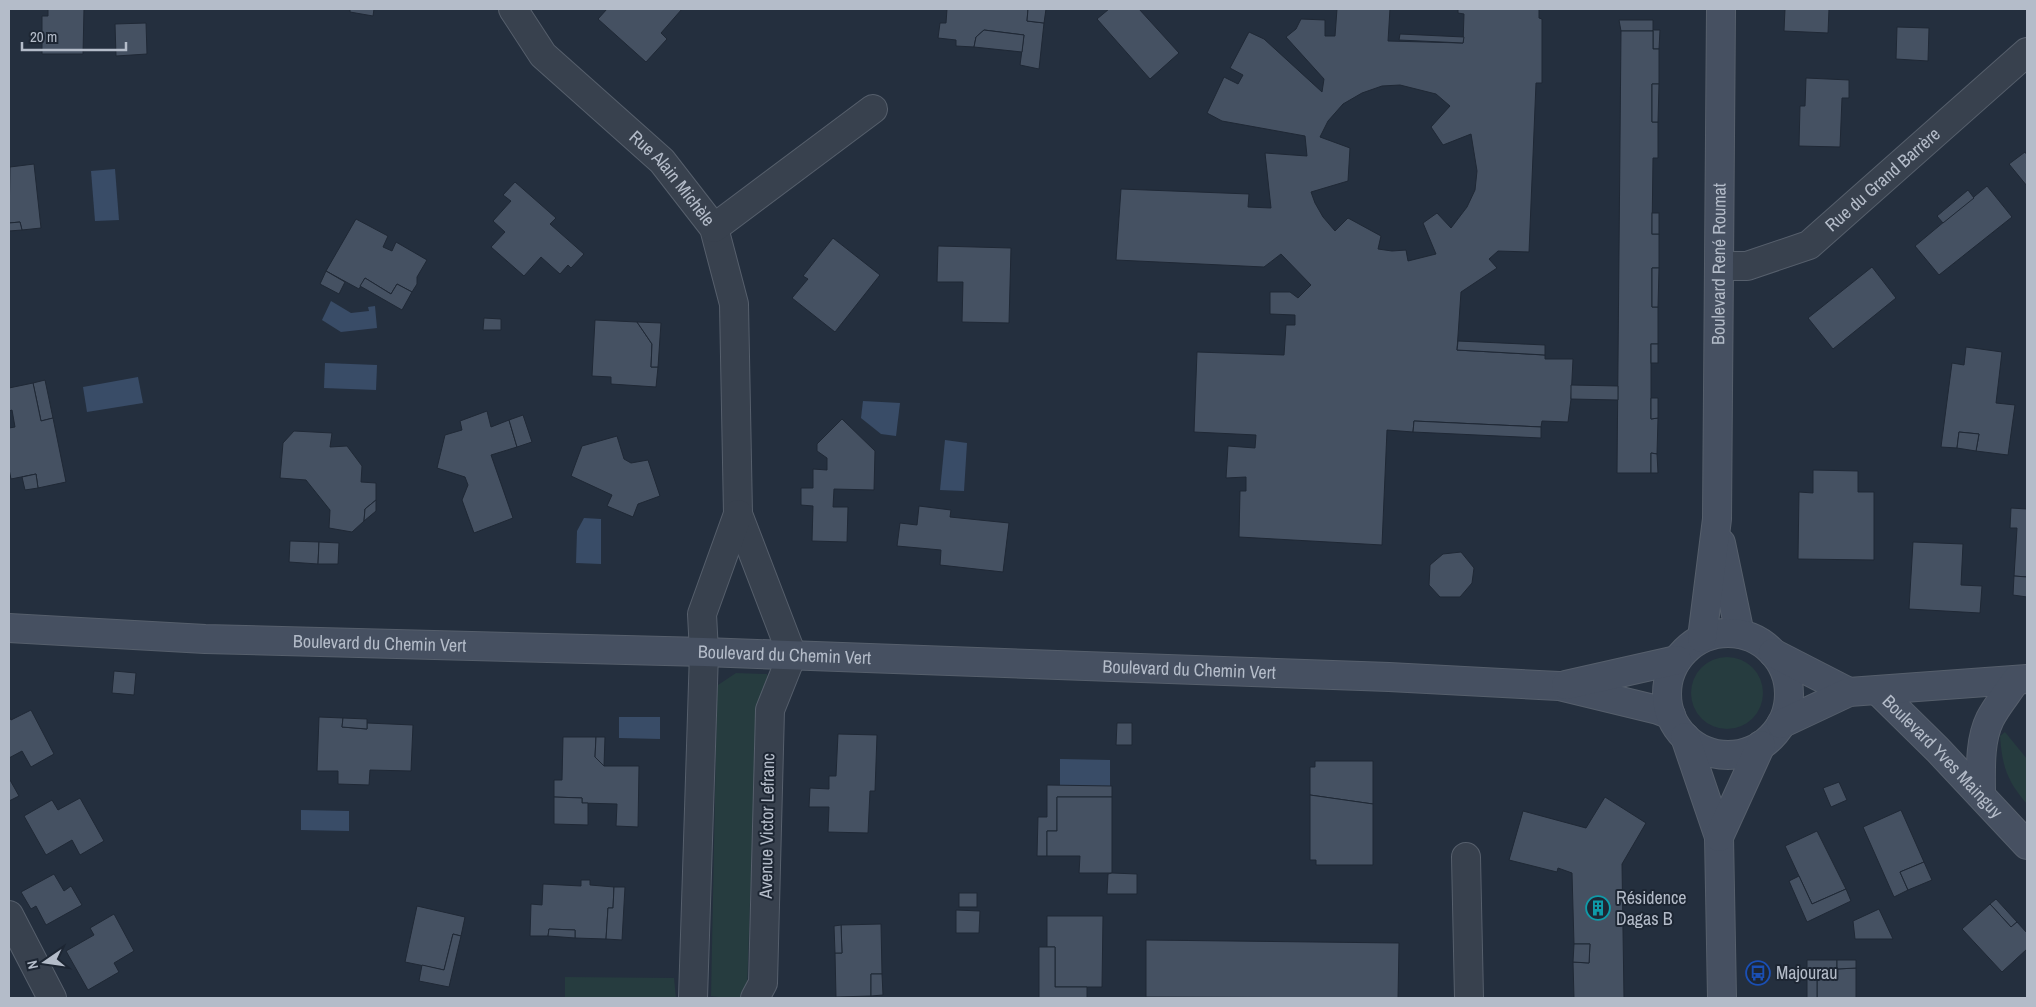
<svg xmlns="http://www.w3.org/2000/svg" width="2036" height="1007" font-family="'Archivo Narrow',sans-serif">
  <rect width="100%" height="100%" fill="#242f3e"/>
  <g fill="#263c3f">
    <circle cx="1727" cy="693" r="36"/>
    <polygon points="736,673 767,674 769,684 760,705 750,903 747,989 740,997 726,998 711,996 717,694 718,685"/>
    <path d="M2005,732L2027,759V804C2007,781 2002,766 2000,736Z"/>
    <polygon points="565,977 674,978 676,998 565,998"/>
  </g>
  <g fill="#394c67">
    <polygon points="115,169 119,220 95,221 91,171"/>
    <polygon points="331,301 351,313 369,311 368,307 375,306 377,328 341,332 322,320"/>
    <polygon points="325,363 377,365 376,390 324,388"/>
    <polygon points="138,377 143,403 87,412 83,387"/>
    <polygon points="863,401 900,403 896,436 881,434 861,418"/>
    <polygon points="945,440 967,443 964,491 940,490"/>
    <polygon points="584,518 601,519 601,564 576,563 577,531"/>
    <polygon points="619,717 660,717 660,739 619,738"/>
    <polygon points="1060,759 1110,760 1110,786 1060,786"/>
    <polygon points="301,810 349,811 349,831 301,830"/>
  </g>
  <g fill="#455162" stroke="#1f2835" fill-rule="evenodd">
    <polygon points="48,9 84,9 83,54 42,54 42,16 48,16"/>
    <polygon points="350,9 374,9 373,16 350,12"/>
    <polygon points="607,9 682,9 661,33 667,39 646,62 598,19"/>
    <polygon points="947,9 1028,9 1027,21 1044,23 1039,69 1020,65 1024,35 984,30 976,37 974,47 956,46 956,40 938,38 940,23 946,23"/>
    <polygon points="1028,9 1046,9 1044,23 1027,21"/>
    <polygon points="1109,9 1139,9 1179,53 1150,79 1097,19"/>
    <path d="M1337,9H1390L1388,41L1463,43L1464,14L1458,13V9H1539V18L1542,19V83H1536L1529,252L1498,251L1489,259L1497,268L1461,292L1457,350L1545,355V359H1573L1571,399L1568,422L1542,421L1541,427L1414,421L1413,432L1387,430L1382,545L1239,537L1240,491H1246V477L1226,478L1228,446L1255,448L1256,435L1194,432L1197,352L1284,355L1286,325H1295V315L1270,314V292H1290L1298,298L1311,285L1281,254L1264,267L1116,260L1121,189L1249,194L1248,207L1271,208L1265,153L1307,156L1305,136L1222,121L1207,113L1224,77L1238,84L1243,75L1230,68L1249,32L1264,39L1322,92L1324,79L1286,37L1296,29L1301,19L1325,20V36H1335ZM1400,85L1436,94L1450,106L1431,127L1443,145L1471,134L1477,171L1475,190L1467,207L1451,228L1437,213L1423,223L1436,254L1408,261L1406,250L1392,251L1378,249L1381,236L1348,218L1335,231L1323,217L1315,203L1311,192L1348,181L1350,148L1320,137L1328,121L1343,104L1362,93L1382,86Z"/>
    <polygon points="1785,9 1829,9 1828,33 1784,31"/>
    <polygon points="1619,20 1653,20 1653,31 1621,31"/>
    <polygon points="146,23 147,54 116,56 115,24"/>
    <polygon points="1897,27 1929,28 1928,61 1896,59"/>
    <polygon points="984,30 1024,35 1022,52 974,47 976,37"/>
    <polygon points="1653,30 1660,30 1659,49 1653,49"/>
    <polygon points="1621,31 1653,31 1653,49 1659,49 1659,84 1652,84 1652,122 1658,122 1658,158 1653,158 1652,234 1659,234 1659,268 1652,268 1652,307 1658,307 1658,344 1651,344 1651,419 1658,418 1657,454 1651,453 1651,473 1617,473"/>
    <polygon points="1400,34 1464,37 1463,43 1399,40"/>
    <polygon points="1806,78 1849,80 1849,98 1842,98 1840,147 1799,146 1800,106 1805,106"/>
    <polygon points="1652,84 1659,84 1658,122 1652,122"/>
    <polygon points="2025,152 2027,155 2027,186 2009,164"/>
    <polygon points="34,164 41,228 22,230 20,222 9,223 10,167"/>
    <polygon points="515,182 556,218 550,224 584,254 571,268 568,265 560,274 541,257 524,276 491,247 505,232 493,221 511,201 503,195"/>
    <polygon points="1987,186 2012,217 1939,275 1915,246"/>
    <polygon points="1968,190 1974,198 1943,223 1937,216"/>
    <rect x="1652" y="213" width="7" height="21"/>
    <polygon points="356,219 388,236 383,247 392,251 396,242 427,260 417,277 417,284 412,292 397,284 391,294 365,278 359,289 326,271"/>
    <polygon points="20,222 22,230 9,231 9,223"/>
    <polygon points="833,238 880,275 835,332 792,298 808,279 803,276"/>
    <polygon points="938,246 1011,248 1009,323 962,322 963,282 937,282"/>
    <polygon points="1872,267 1896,298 1833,349 1808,318"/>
    <polygon points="1652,268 1659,268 1658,307 1652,307"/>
    <polygon points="326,271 345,282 339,294 320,284"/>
    <polygon points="365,278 391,294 397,284 412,292 402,310 360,286"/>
    <polygon points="484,318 501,319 501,330 483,330"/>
    <polygon points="595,320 637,322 652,344 651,367 658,367 656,387 611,384 611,377 592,376"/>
    <polygon points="637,322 661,323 658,367 651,367 652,344"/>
    <polygon points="1458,341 1545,345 1545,355 1457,350"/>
    <rect x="1651" y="344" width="7" height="19"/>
    <polygon points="1966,347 2002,352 1996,403 2015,405 2008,455 1976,451 1979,434 1959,432 1957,448 1941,447 1952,363 1964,365"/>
    <polygon points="45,380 53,418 41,421 33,383"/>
    <polygon points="33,383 41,421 53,418 66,482 38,488 36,474 11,479 9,469 9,428 15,427 12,410 9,411 9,388"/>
    <polygon points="1571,385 1618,386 1618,400 1571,399"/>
    <polygon points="1651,398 1658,398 1658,418 1651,419"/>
    <polygon points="487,411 491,427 509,420 517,447 491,455 513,518 474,533 462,500 468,485 465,477 437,468 445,435 462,430 460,421"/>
    <polygon points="523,415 532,442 517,447 509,420"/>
    <polygon points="842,419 875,451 874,490 834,489 833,507 848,507 847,542 812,541 813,506 801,505 801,488 813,488 813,469 827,470 827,458 817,451 817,444"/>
    <polygon points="1414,421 1541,427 1541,438 1413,432"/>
    <polygon points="294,431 332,433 330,447 347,446 362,466 361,482 376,483 376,500 365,509 364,521 352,532 329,528 330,510 306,480 280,478 283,443"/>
    <polygon points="1959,432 1979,434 1976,451 1957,448"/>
    <polygon points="617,436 624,459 631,463 648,460 660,496 638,504 633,517 607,506 612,495 571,476 582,446"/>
    <polygon points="1651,453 1657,454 1658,473 1651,473"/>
    <polygon points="1813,470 1858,471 1858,492 1874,492 1874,560 1798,559 1799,492 1813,493"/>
    <polygon points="36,474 38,488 25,490 22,477"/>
    <polygon points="376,500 376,511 364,521 365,509"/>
    <polygon points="919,506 951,510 950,517 1009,523 1003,572 940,565 941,550 897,546 900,523 917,525"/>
    <polygon points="2011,508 2027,509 2027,577 2014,576 2017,528 2010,528"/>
    <polygon points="290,541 319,542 318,564 289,562"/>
    <polygon points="319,542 339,543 338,564 318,564"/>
    <polygon points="1913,542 1963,544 1961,585 1982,586 1980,613 1909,609"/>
    <polygon points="1461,552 1474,568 1472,583 1460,597 1440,597 1429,585 1430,565 1443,554"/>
    <polygon points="2014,576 2027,577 2027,597 2013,595"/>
    <polygon points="114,671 136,673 134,695 112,693"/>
    <polygon points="31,710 54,754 31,767 22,751 9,758 9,716 11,720"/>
    <polygon points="319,717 343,718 342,727 367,729 367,723 413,725 411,771 370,770 369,785 338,784 338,771 317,771"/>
    <polygon points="343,718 367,719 367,729 342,727"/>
    <polygon points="1117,723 1132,723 1132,745 1116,745"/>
    <polygon points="838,734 877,735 875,791 870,791 868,833 828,832 829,807 809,807 810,788 829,789 829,776 836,776"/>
    <polygon points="563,737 596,737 595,757 604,766 639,766 638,827 616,826 617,804 582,803 582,798 554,797 554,780 562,780"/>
    <polygon points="596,737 605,737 604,766 595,757"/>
    <polygon points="1315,761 1373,761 1373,804 1310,795 1310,767 1315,767"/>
    <polygon points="9,780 10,780 19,796 9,801"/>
    <polygon points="1839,782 1847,800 1831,807 1823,788"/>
    <polygon points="1047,785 1112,786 1112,797 1057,797 1057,831 1047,831 1047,856 1037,856 1038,817 1047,817"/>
    <polygon points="1310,795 1373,804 1373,865 1316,865 1316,860 1310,860"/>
    <polygon points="554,797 582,798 582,803 588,803 588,825 554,824"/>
    <polygon points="1057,797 1112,797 1112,873 1079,873 1080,856 1047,856 1047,831 1057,831"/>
    <polygon points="1605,797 1646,823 1622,864 1624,998 1574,998 1573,962 1589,963 1590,944 1574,944 1572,873 1558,868 1557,872 1509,860 1523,811 1586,828"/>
    <polygon points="80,798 104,841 80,855 72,840 46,855 24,816 52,800 58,810"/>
    <polygon points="1901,810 1924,862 1900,872 1908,890 1894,897 1863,827"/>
    <polygon points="1817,831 1846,889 1812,904 1785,846"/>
    <polygon points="1924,862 1932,880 1908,890 1900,872"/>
    <polygon points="1112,873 1137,874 1137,894 1107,894 1108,874"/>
    <polygon points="54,874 64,891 71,886 82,905 46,925 36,906 31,909 21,892"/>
    <polygon points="1799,876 1812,904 1846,889 1851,901 1807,922 1789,881"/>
    <polygon points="581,880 590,880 590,885 614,887 613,908 608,908 606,939 575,938 575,930 549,929 548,936 530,936 531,904 542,905 543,884 581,886"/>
    <polygon points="614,887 625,887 622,940 606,939 608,908 613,908"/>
    <rect x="959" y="893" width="18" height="14"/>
    <polygon points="1996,899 2017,922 2011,927 1990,904"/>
    <polygon points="1990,904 2011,927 2017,922 2027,933 2027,949 2002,972 1962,929"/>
    <polygon points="417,906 465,917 461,936 453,934 444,970 405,962"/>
    <polygon points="1879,909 1893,939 1855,939 1853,921"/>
    <polygon points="956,910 980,911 979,933 956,933"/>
    <polygon points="114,914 134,951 114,963 119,972 88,990 66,951 94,935 90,928"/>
    <polygon points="1047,916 1103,916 1102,987 1055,987 1055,947 1047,947"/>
    <polygon points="881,924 882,974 871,974 871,996 836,997 835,953 842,953 841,925"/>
    <polygon points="841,925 842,953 835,953 834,926"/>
    <polygon points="549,929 575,930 575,938 548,936"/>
    <polygon points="453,934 461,936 449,987 419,981 422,965 444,970"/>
    <polygon points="1146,940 1399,943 1398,998 1146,997"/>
    <polygon points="1574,944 1590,944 1589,963 1573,962"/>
    <polygon points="1039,947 1055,947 1055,987 1087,987 1087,998 1039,998"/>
    <polygon points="1807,960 1837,960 1837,969 1856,968 1856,998 1817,998 1817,978 1807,978"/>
    <polygon points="1837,960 1856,960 1856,968 1837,969"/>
    <polygon points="871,974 882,974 883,995 871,996"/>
    <rect x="1807" y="978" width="10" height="20"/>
  </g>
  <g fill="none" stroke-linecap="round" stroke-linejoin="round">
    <g stroke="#565f6c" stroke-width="30">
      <g id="street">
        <path id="s1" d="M513,9L543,55L662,161L714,228L734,304L738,514L792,655L770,710L763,983L755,998"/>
        <polyline points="714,228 873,109"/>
        <path id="s2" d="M1719,266H1747L1809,245L2027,52"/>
        <polyline points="1466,857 1469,998"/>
        <polyline points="9,915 52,998"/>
        <polyline points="693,998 704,652 702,614 738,514"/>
      </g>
    </g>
    <g stroke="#565f6c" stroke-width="30">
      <g id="secondary">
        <polyline points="1721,543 1740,634"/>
        <path id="s3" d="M9,628L205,639L704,652L1389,677L1559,686L1658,710L1671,715"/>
        <circle cx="1728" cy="694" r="61"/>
        <path id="s4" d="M1702,638L1717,519L1721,9"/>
        <polyline points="1773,653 1849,692"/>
        <polyline points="1566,685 1677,660"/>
        <path id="s5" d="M1878,691L1938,750L2027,845"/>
        <polyline points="1781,724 1849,692 2027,679"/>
        <polyline points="1685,737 1719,837 1722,998"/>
        <path d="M1981,795C1981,771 1979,741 1990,719C1997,705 2008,693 2016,680"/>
        <polyline points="1719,837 1761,745"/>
      </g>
    </g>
    <use href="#street" stroke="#38414e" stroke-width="28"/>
    <use href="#secondary" stroke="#465061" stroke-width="28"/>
  </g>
  <defs>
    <g id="building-ring" transform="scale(1.25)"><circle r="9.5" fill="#1d2633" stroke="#0f9aa8" stroke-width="1.5"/><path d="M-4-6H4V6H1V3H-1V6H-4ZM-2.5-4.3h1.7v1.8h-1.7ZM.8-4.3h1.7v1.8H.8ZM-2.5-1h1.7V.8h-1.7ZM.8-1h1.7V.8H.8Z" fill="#0f9aa8"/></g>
    <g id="bus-ring" transform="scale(1.25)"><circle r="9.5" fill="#1d2633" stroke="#1a4fb4" stroke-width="1.5"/><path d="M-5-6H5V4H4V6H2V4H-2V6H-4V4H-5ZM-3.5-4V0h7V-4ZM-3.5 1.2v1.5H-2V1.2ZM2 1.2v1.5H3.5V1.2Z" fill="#1a4fb4"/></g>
  </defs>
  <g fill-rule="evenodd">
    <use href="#building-ring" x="1598" y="908"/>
    <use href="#bus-ring" x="1758" y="973"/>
  </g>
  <g text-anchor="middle" stroke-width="4" stroke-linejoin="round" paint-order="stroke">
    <g font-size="18" fill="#b4bcc9" stroke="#1d2633">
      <text dy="6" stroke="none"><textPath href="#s2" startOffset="192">Rue du Grand Barrère</textPath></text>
      <text dy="6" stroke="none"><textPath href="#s1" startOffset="234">Rue Alain Michèle</textPath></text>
      <text dy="6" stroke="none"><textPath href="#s4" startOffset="375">Boulevard René Roumat</textPath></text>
      <text dy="6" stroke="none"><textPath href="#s3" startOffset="371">Boulevard du Chemin Vert</textPath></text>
      <text dy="6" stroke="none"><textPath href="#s3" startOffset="776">Boulevard du Chemin Vert</textPath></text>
      <text dy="6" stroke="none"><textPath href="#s3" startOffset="1181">Boulevard du Chemin Vert</textPath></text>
      <text dy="6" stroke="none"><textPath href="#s5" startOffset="92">Boulevard Yves Mainguy</textPath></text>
      <text transform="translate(767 826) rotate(-89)" y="6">Avenue Victor Lefranc</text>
    </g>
    <g font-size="18" fill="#b4bcc9" stroke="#1d2633" text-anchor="start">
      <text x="1616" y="904">Résidence<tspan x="1616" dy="21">Dagas B</tspan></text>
      <text x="1776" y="979">Majourau</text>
    </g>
  </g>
  <rect width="2036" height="1007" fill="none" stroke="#b4bcc9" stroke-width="20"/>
  <g transform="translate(45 962) rotate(257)" stroke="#1d2633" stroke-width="4" paint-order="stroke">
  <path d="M0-4L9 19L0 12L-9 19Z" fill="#b4bcc9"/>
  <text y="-8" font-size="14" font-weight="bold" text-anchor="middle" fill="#b4bcc9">N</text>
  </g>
  <path d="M22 42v8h104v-8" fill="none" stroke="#b4bcc9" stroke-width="2.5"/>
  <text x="30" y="42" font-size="15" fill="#b4bcc9" stroke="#1d2633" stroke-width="4" paint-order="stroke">20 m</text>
</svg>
